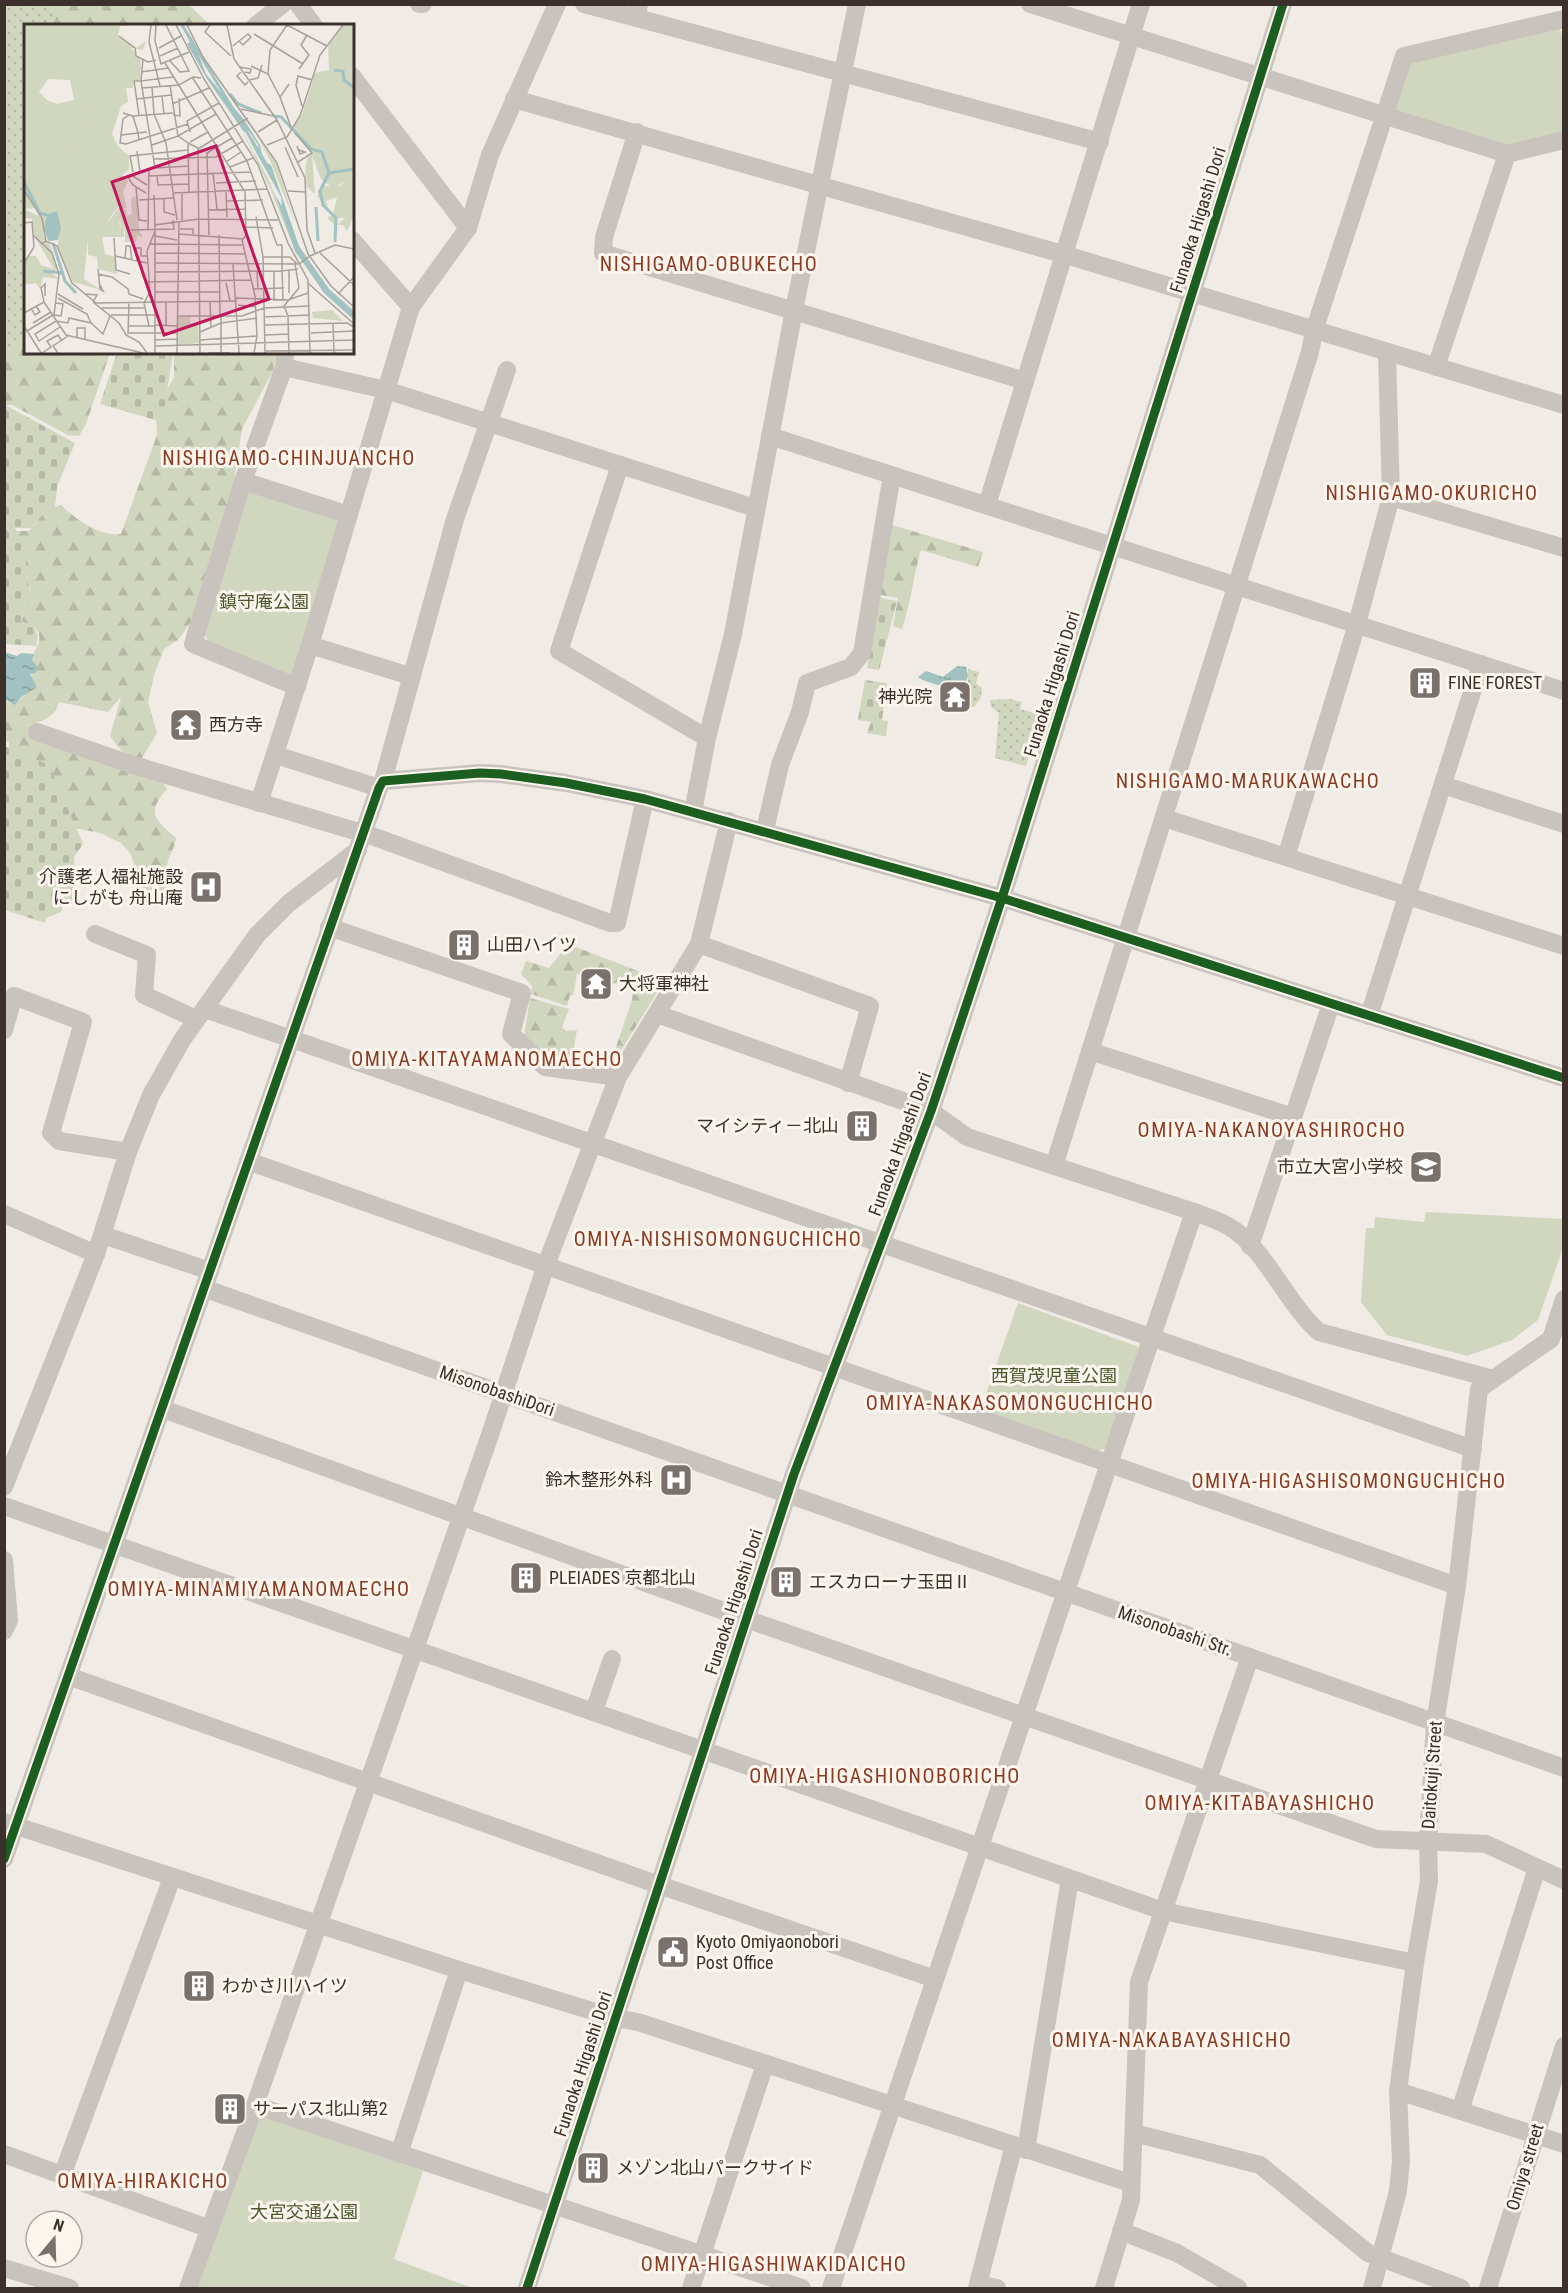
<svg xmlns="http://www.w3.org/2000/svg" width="1568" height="2293" font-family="'Roboto Condensed','Noto Sans JP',sans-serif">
  <defs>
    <pattern id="grass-dots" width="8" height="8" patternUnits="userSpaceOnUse" patternTransform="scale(1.5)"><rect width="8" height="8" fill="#d1d6bf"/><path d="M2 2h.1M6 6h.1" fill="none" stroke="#b4b8a4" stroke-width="1.8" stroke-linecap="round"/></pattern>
    <pattern id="forest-firs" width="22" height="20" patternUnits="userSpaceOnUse" patternTransform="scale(1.5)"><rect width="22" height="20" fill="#d1d6bf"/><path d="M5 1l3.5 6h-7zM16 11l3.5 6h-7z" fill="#b4b8a4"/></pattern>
    <pattern id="cemetery-stones" width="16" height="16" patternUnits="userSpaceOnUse" patternTransform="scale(1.5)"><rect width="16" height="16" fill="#d1d6bf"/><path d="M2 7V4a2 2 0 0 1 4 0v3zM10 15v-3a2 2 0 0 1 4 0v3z" fill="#b4b8a4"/></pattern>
    <pattern id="water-ripples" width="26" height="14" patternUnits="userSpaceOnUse" patternTransform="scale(1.5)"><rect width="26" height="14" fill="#a1c2c1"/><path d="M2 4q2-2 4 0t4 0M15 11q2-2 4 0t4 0" fill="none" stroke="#849e9d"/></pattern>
  </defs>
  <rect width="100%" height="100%" fill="#f0ebe5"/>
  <g fill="url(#grass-dots)">
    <polygon points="4,5 77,5 74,25 26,26 26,352 5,388"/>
    <polygon points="968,669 979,672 976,683 982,688 981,698 974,707 960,707 944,698 940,685 963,693 968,683"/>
    <polygon points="1010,699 1022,702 1020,709 1041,715 1026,766 995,758 999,713 991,707 990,700"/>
  </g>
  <g fill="url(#forest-firs)">
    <polygon points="56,5 189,5 210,25 52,25"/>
    <polygon points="25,338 26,352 110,353 86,424 79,436 68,435 12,405 5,405 5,358"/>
    <path d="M174,353H276L273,371L242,429L229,511L193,619L178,640L164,649L154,675L148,702L157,733L138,765L120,749L110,736L121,697L108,712L59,702C54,718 44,720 29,726L36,733L136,775L163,782L167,789C146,813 154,819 176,838C175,848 168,856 167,866C165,883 170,885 162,904L157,907L150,906L130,853L121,843L100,833L74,828L9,750V742L5,741L4,700L10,704C15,701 23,698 26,694C34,684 30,670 32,658C34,650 41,643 39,635C37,626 31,624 22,622L23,607L30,589L26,575V550L10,531H29L46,510L61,505C77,520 98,536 121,534L157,435L156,416L160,400L174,378Z"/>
    <path d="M892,525L983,552L978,567L921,550C913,577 911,602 902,629L893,626L898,598L880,595Z"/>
    <polygon points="568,944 664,981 612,1065 609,1067 576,1063 579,1049 607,1055 614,1053 632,1000 634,985 620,981 611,985 601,979 577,974 573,996 570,995 567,1006 531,994 532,986 521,974 526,961 549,968"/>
    <polygon points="530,998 569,1009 562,1028 566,1031 577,1030 571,1063 550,1061 524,1036"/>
  </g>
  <g fill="url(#cemetery-stones)">
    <polygon points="117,353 173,353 162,422 100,404"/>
    <polygon points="5,405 75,443 57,487 55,507 46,510 31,528 15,528 26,550 26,575 32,601 23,608 22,622 33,624 38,636 36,646 5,644"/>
    <polygon points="880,598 897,601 879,670 867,668"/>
    <polygon points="865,680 887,683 882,720 888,721 886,736 867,733 871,722 858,720"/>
    <polygon points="5,725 5,746 49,765 83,844 74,857 76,880 72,903 64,903 61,912 46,918 45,923 5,910"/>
  </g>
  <g fill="#d1d6bf">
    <polygon points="1560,29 1564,42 1563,133 1508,147 1392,111 1411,63"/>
    <polygon points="251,488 340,520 295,673 288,677 208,642 204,631 245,494"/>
    <polygon points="1426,1212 1563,1219 1563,1248 1538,1320 1512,1340 1467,1356 1387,1335 1361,1302 1366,1228 1374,1228 1375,1217 1424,1222"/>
    <polygon points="1018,1303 1139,1347 1106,1448 1097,1451 980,1411"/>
    <polygon points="266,2117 423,2171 394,2259 472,2288 196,2288 253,2122"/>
  </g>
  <g fill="url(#water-ripples)">
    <polygon points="4,652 17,656 21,653 34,654 32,660 38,667 35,673 30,674 37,687 20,698 15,705 5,700"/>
    <path d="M957,666L966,667L968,676L962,692C952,688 923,682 918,677L926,671L943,677Z"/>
  </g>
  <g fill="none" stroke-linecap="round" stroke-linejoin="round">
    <g stroke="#c9c3be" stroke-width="18">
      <polyline points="298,4 314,26"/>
      <polyline points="419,4 423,4"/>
      <polyline points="584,4 637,18 639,4"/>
      <polyline points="1030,4 1507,154 1564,140"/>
      <polyline points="637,18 1100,142"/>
      <polyline points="255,26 283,4"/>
      <polyline points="352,76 468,228"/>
      <polyline points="514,99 1066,255 1564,405"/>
      <polyline points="637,132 604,237 603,253 1025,381"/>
      <polyline points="352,240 411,307"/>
      <polyline points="285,352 284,367 243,481 193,644 297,687"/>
      <polyline points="284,367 386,390 755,508"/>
      <polyline points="1436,367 1507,154"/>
      <polyline points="770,436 1564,691"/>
      <polyline points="620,465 559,651 707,738"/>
      <polyline points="243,481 349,515"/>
      <polyline points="1391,497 1564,548"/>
      <polyline points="987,505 1141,4"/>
      <polyline points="310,645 410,676"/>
      <polyline points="37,732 130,764 372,836 610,923 617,923 645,799"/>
      <polyline points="276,755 379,788"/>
      <polyline points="383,781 455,519 507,370"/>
      <polyline points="1443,785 1564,824"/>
      <polyline points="259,803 310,645 411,307 468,228 490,155 557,4"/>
      <polyline points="693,812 707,738 733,634 794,310 857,4"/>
      <polyline points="1164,818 1564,946"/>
      <polyline points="765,830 780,765 800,712 807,683 851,667 862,653 892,475"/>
      <polyline points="1286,857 1357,624 1391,497 1387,353"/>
      <polyline points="329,927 522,993 511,1034 545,1067 618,1077"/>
      <polyline points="95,934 147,955 144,995 196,1019"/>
      <polyline points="699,944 870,1006 848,1083"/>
      <polyline points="205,1009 1473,1449"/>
      <path d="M657,1014L931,1111L967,1137L1194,1212C1205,1216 1218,1220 1228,1226C1263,1245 1287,1304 1319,1332L1493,1379"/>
      <polyline points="1369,1016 1481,664"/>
      <polyline points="4,1030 14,996 83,1022 51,1133 59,1141 128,1152"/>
      <polyline points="1090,1051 1293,1117"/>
      <polyline points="248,1161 1457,1586"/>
      <polyline points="1054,1166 1310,352 1314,331 1404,56 1564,19"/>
      <polyline points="4,1214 96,1254"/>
      <polyline points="103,1235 210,1271"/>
      <polyline points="1250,1246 1331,1004"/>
      <polyline points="206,1289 1564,1768"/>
      <polyline points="163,1409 746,1619 1376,1839 1486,1844 1564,1880"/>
      <polyline points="4,1487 96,1254 128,1152 151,1095 182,1040 257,935 289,903 358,850"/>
      <polyline points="4,1506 1163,1911 1415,1963"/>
      <polyline points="4,1560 9,1620 4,1631"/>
      <polyline points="68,1676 659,1885 935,1979"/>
      <polyline points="594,1711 612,1659"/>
      <polyline points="4,1822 459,1970 615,2018 638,2022 1130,2183"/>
      <polyline points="4,1859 379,788 383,781 480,773 501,774 566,783 645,799 1002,898 1564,1078"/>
      <polyline points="1398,2091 1564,2144"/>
      <polyline points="255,2105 802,2288"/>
      <polyline points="1460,2111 1537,1868"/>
      <polyline points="1134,2133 1260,2165 1368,2253 1461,2288"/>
      <polyline points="1026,2150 1070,1879"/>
      <polyline points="4,2154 210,2229"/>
      <polyline points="399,2154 459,1970"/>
      <polyline points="63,2173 172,1878"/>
      <polyline points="1121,2231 1177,2253 1238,2288"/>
      <polyline points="4,2268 70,2288"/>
      <polyline points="978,2284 997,2288"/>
      <polyline points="188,2288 255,2105 490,1435 546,1265 618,1077 699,944 729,821"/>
      <polyline points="527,2288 794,1474 931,1111 1002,898 1283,4"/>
      <polyline points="691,2288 765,2064"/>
      <polyline points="831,2288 1194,1212"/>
      <polyline points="977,2288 1014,2145"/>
      <polyline points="1104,2288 1131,2200 1139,1982 1250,1657"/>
      <polyline points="1372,2288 1398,2191 1401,2161 1398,2091 1415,1963 1429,1881 1428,1840 1435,1723 1457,1586 1479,1389 1551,1339 1564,1299"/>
      <polyline points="1488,2288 1564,2046"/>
    </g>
    <g stroke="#fbf5ee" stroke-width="13">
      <g id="cycleway">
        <polyline points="4,1859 379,788 383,781 480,773 501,774 566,783 645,799 1002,898 1564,1078"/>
        <polyline points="527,2288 794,1474 931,1111 1002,898 1283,4"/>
      </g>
    </g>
    <use href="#cycleway" stroke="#1b5e20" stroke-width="9"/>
  </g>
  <defs>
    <g id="building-square" transform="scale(1.725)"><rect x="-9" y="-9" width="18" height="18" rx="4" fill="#7a716c" stroke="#fbf5ee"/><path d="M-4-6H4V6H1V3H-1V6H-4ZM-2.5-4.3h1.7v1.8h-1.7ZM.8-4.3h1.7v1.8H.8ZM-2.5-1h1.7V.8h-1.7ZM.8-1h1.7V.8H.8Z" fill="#fff"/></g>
    <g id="temple-square" transform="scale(1.725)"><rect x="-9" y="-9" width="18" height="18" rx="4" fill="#7a716c" stroke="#fbf5ee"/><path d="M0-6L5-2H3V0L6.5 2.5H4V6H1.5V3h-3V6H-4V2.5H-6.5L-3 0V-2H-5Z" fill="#fff"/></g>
    <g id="hospital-square" transform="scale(1.725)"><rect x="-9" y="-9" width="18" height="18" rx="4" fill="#7a716c" stroke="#fbf5ee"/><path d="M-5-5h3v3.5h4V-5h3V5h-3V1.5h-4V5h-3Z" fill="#fff"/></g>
    <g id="school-square" transform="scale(1.725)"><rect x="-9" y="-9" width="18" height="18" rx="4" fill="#7a716c" stroke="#fbf5ee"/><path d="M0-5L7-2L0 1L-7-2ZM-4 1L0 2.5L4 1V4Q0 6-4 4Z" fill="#fff"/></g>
    <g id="civic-square" transform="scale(1.725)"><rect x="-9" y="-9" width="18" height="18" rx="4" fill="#7a716c" stroke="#fbf5ee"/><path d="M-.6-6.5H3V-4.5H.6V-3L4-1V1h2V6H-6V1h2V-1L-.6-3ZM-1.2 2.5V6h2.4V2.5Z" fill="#fff"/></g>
  </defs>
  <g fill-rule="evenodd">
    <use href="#building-square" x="1425" y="683"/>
    <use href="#temple-square" x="955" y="697"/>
    <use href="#temple-square" x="186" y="725"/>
    <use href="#hospital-square" x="206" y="887"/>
    <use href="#building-square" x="464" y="945"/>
    <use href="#temple-square" x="596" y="984"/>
    <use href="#building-square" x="862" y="1126"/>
    <use href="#school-square" x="1426" y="1167"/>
    <use href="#hospital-square" x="676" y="1480"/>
    <use href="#building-square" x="526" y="1578"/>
    <use href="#building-square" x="786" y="1582"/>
    <use href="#civic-square" x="673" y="1952"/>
    <use href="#building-square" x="199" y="1986"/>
    <use href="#building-square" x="230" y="2109"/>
    <use href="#building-square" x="593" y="2168"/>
  </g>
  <g text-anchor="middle" stroke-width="6" stroke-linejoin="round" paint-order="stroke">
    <g font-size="18" fill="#3b302b" stroke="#fbf5ee">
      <text transform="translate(1198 220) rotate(-73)" y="6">Funaoka Higashi Dori</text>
      <text transform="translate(1052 684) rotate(-73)" y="6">Funaoka Higashi Dori</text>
      <text transform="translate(900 1144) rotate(-70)" y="6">Funaoka Higashi Dori</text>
      <text transform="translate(497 1391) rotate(19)" y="6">MisonobashiDori</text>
      <text transform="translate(734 1602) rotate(-72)" y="6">Funaoka Higashi Dori</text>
      <text transform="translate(1175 1631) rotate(19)" y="6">Misonobashi Str.</text>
      <text transform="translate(1432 1775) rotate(-86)" y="6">Daitokuji Street</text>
      <text transform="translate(583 2064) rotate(-72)" y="6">Funaoka Higashi Dori</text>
      <text transform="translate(1525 2167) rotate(-73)" y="6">Omiya street</text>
    </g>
    <g font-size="18" fill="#4a5a2e" stroke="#fbf5ee">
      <text x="264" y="608">鎮守庵公園</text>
      <text x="1054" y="1382">西賀茂児童公園</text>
      <text x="304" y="2218">大宮交通公園</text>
    </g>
    <g font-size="18" fill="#3b302b" stroke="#fbf5ee" text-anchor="start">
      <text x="1448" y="689">FINE FOREST</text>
      <text x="932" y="703" text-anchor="end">神光院</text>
      <text x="209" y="731">西方寺</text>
      <text x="183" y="883" text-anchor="end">介護老人福祉施設<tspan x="183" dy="21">にしがも 舟山庵</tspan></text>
      <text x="487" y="951">山田ハイツ</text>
      <text x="619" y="990">大将軍神社</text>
      <text x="839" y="1132" text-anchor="end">マイシティ－北山</text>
      <text x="1403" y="1173" text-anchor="end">市立大宮小学校</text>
      <text x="653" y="1486" text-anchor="end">鈴木整形外科</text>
      <text x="549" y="1584">PLEIADES 京都北山</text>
      <text x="809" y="1588">エスカローナ玉田Ⅱ</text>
      <text x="696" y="1948">Kyoto Omiyaonobori<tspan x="696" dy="21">Post Office</tspan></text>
      <text x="222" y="1992">わかさ川ハイツ</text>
      <text x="253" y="2115">サーパス北山第2</text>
      <text x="616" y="2174">メゾン北山パークサイド</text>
    </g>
    <g font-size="20" letter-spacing="1.5" fill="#8c3b22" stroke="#fbf5ee">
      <text x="709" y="271">NISHIGAMO-OBUKECHO</text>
      <text x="289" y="465">NISHIGAMO-CHINJUANCHO</text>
      <text x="1432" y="500">NISHIGAMO-OKURICHO</text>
      <text x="1248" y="788">NISHIGAMO-MARUKAWACHO</text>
      <text x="487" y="1066">OMIYA-KITAYAMANOMAECHO</text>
      <text x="1272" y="1137">OMIYA-NAKANOYASHIROCHO</text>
      <text x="718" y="1246">OMIYA-NISHISOMONGUCHICHO</text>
      <text x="1010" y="1410">OMIYA-NAKASOMONGUCHICHO</text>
      <text x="1349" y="1488">OMIYA-HIGASHISOMONGUCHICHO</text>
      <text x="259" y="1596">OMIYA-MINAMIYAMANOMAECHO</text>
      <text x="885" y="1783">OMIYA-HIGASHIONOBORICHO</text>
      <text x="1260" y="1810">OMIYA-KITABAYASHICHO</text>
      <text x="1172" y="2047">OMIYA-NAKABAYASHICHO</text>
      <text x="143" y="2188">OMIYA-HIRAKICHO</text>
      <text x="774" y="2271">OMIYA-HIGASHIWAKIDAICHO</text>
    </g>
  </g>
  <g transform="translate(24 24)">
    <rect width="330" height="330" fill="#f0ebe5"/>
    <path d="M320,1H330V153L309,164L297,155L284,121L271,108L270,101L278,91L291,49L305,46L304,22ZM104,20L117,37L116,56H109V64H102L104,78L97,82L88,110L104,143L72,135L66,125L44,138L91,152L93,166L101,173L81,201L24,217L12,184L0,185V91L18,103L51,115L59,103L57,86ZM64,213H78L81,230L91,233L93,250L74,245L73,233L64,231Z" fill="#d1d6bf"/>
    <path d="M0,1H104L96,2L94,12L112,24L122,17L119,26L104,23L86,66L84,75L91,71L87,80L67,92L65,95L71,91L77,95L70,93L66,98L63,96L68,87L75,86V73L81,70L74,67L69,70L57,86L59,103L54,111L59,116L42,128L63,122L72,127L81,126L94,139L91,120L105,132V146L98,151L104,157L99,168L103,184L97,185V190L102,200H105L101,193L108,190L107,174L113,172L115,206L119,214L103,207L105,200L97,204L96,197L87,199V205L91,210L100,205V213H64L60,255L77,266L49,258L33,224L37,203L33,187L23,191L19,211L27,223L33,244L28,250L36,255L19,253L16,265L12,259L0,261V239L5,232H12L17,241L30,245L10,212L8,195L0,194V185L15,192L13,184L0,178V164L5,162L0,160V104L1,112L27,109L10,104L0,92ZM24,55L46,56L50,76L33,80L23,76L15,68ZM32,121L38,133L40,155L42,143H45V174L51,184L47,190L24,188L7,176L8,168L14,169L40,187L38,162L31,171L33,148L28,123ZM83,150L86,167L80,180L88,170V153L97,180L85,197L77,200L71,198L66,182L72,176L79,151ZM309,64L322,68L330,78L329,112L308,107L287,94L292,72ZM298,119L316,132L330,133L321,148H307L296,124ZM288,130L291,170L283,163L281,150L283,134ZM330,151V192L323,207L319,201H313L321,194H313L311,201L303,194L309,190L313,173L302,177L304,184L293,172L300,162H316Z" fill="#d1d6bf" fill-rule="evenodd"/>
    <path d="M97,185L103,186V205L113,212L112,218H101V205L91,210L87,205V200L95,195L96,204L102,200Z" fill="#d1d6bf"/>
    <path d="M226,98L252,139L271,199L246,136ZM215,101L246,158L275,237L246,164ZM308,286L319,297L289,294L288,288ZM154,293H166V299L174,300L175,319L154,321Z" fill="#d1d6bf"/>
    <path d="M157,1L169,16L182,50L221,97L236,121L239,137L247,141L275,222L305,265L330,287V296L300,269L271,227L251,171L258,182L257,173L224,114L235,130L234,121L225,107L220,108L183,55L163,20L164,19L166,18L170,26ZM33,187L37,203L34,216L25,217L20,205L23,191Z" fill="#a1c2c1"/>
    <path fill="none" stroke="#a1c2c1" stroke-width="3" d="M158,1L244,143M310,46L319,47L320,56L330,64M206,70L214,80L237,89M250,92L257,93L287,125L298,128L305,149L295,169M305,149L330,145M0,158L16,189L26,192M296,167L299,181L312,194L311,218M292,183L294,217M29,219L41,257L52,269M19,247L40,249"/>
    <path fill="none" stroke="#a8a09b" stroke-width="1.5" d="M127,1L125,18L136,62M132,1L131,17L137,40L165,28M142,1L165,47L156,48L146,37M152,1L180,55L234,141L264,219L284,256L286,329M163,1L179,33L253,139L284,230L307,262L330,283M186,1L181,8L207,32M203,1L210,35L253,96L281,154L283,206L291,229M230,10L279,40M95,12L111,24L112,32L124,38L132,36M209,22L215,17L224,10L227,13L219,21L215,17M135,24L157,12M136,32L154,24M119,35L117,57L149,53M141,39L221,168L222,211L218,216L231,272L233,312L230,329M227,42L244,50L256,73M216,43L227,45L226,49L221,48M275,45L285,31L277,21L283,11M117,48L145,44M217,48L213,52L221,61L224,58M244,50L246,26L263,1L303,22M168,53L223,137L253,221H258V247L274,245M225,56L234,54L238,41M265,60L256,73L267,103M146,61L154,112L192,90M128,63L130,90L142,119L153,196M118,64L155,61L169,53L177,54M138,72L140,90M112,75L147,71M148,80L185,64M278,82L272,61L274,52L288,56M217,85L249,92M99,89L109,92L149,89M115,91L110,57H117L131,144L125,145L124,205M149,91L156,92L155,74M109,92L114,109L123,108M166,108L163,97L195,79M234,108L253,96M271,109L288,129L274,138M97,111L99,95L105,91M115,115L114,109L97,111L96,119L102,120L164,100M166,118L184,108M128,121L154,112L164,119M243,121L263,113L276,92L296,31L319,1M273,122L276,130L281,128L275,126M261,123L274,153M129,135L192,133L219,117M202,138L217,128M206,143L229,134M131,144L165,142M109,148L106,132L164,126M189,149L193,185M107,151L116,148L113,127M107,151L105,155L109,161L122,169M107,151L123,161M124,152L227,148M133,152L134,161L165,160M192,159L232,157M112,163L115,196L123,197M0,166L18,194L22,217M264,167L282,168M165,168L164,119L174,124M202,168L203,193M149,169L243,165M130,171L131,201M140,174V188L151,191M115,176L149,174M202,177L239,176M184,186L221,185M232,193L239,233L241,329M158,196V169M0,199L8,198L10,223M222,203L249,204M156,205H169V210M107,206L150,205L149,196M155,210L219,215M9,211L28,229L35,250L30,291M185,211L183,129L208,114M195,211L196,292M131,212L153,216M90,214L92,246L106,250M17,220L22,217L33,222L48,259L72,279L213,277M125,220L219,221M131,229L222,230M296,229L330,261M91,232L123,239M286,232L311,221L330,225M239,233H266L273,240M101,235L102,222H106L108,236M113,238L112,224H117V232H123M0,239L10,223M132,239L275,240L286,232M209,240L215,329M74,245L76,265L79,267L76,261M265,246V269M233,247L234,265M131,248L258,247L259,276M250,248V277M74,250L88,253L104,265L105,270L119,275M123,258L227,256M202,259L206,277M285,260L330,300M229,265L260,264M131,268H195M34,270L59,285M61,270L73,271L69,278M314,270L330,253M34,274L63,290L67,299M212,274L264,276L284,269M20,278L17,264L21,260V272M69,278L95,299L102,311L115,318L123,329M186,278L187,303M214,281L232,283M7,284L11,291L16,288L12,282M78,284H120M240,284L286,282M0,289L20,278L42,311L119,329M30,291L37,292L39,280L32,279M87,291H131M153,292H218L240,284M197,292V329M240,293L286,291M9,299L27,288M309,299L310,329M131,301L153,302M142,301V279M240,301L323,299L330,303M0,302L17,329M105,302H131M125,302L120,279L126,268L123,227L131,207M36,303L15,317L11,310L32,297L44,299L45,294L67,299L79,310L86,292M3,307L29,291M176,308L197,299L233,294M104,309H153M287,309L330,307M104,310L105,279M241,311L265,310M53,314V304H61V316M131,316L153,315M176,316L233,312M131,322L330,316M242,327L330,326M18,329L27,323L23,317L34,311L38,317M34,329L29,322L44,312M131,329V201L175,195L254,196M153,329L155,197M176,329L174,125L224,94M184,329H206M265,329L264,292L260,282L275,264L271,240"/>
    <path fill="#c2185b" fill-opacity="0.15" stroke="#c2185b" stroke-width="3" d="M192,122L245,275L140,311L88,158Z"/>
    <rect width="330" height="330" fill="none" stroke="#3b302b" stroke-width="3"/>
  </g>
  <rect width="1568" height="2293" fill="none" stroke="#3b302b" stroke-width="12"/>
  <g transform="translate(54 2239) rotate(19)"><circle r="28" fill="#fbf5ee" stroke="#aea6a0" stroke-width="1.5"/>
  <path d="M0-4.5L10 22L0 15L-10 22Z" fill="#7a716c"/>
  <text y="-9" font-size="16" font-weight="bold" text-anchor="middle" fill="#3b302b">N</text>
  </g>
</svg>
